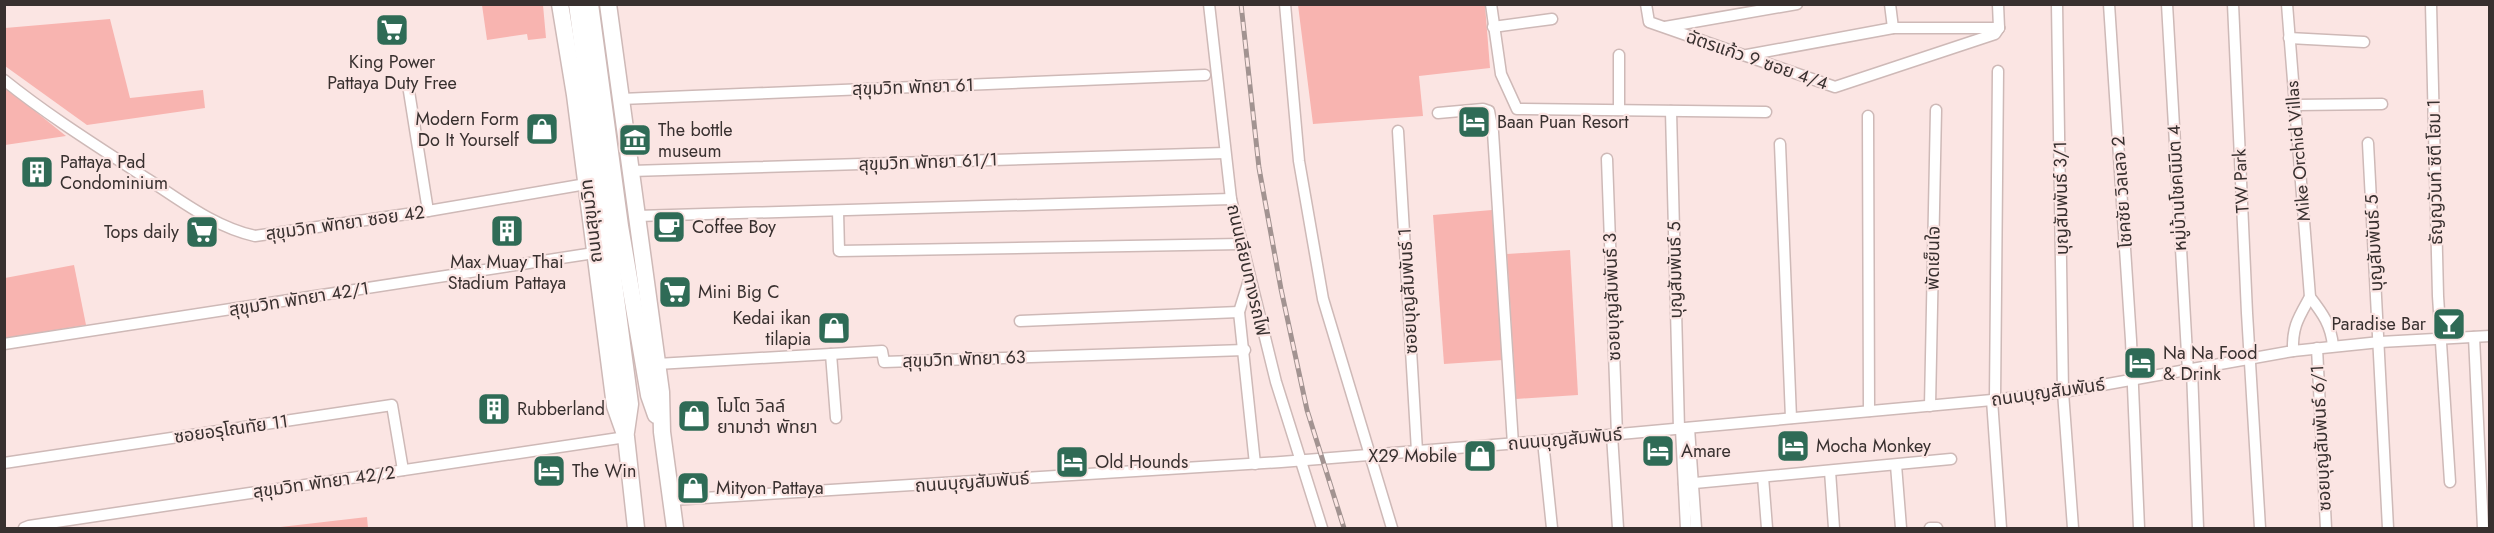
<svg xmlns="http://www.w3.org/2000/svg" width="2494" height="533" font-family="Jost,'Noto Sans Thai',sans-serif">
  <rect width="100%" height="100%" fill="#fbe5e3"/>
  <g fill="#f8b4b0">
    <polygon points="482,5 543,5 546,38 528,40 527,34 487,40"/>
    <polygon points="1298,5 1485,5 1490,68 1419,76 1423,116 1313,124"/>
    <polygon points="110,19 130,98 203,90 205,108 87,125 5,66 5,28"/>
    <polygon points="5,87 66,136 5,145"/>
    <polygon points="1492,210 1503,360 1444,364 1433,215"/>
    <polygon points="1570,250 1578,395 1516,399 1507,254"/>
    <polygon points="74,265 86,325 5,338 5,278"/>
    <polygon points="367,517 368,528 272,528"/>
  </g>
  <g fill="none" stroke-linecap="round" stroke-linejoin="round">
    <g stroke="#ceb9b7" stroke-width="13">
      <g id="minor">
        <polyline points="1209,4 1231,199 1276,382 1322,528"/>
        <polyline points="1285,4 1299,161 1323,299 1392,528"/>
        <polyline points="1491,4 1501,74 1517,109 1766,112"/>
        <polyline points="1646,4 1649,22 1835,87 1995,34 1999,28"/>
        <polyline points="1890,4 1893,28"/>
        <polyline points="1998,4 1999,28"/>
        <polyline points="2057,4 2063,392 2073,528"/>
        <polyline points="2109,4 2131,340 2139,528"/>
        <polyline points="2167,4 2188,371"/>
        <polyline points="2233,4 2247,313 2260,528"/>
        <path d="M2287,4L2310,297C2323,314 2331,325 2333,346"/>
        <polyline points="2431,4 2438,296 2450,482"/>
        <polyline points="1493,27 1552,19"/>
        <polyline points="1665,27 1797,4"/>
        <polyline points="2289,38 2364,42"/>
        <polyline points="1747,55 1893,28 1999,28"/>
        <path d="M4,80C50,117 100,148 149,180C183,202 215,227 255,236L428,211L586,184"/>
        <polyline points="408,85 428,211"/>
        <polyline points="621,99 1205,75"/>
        <polyline points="2295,105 2382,104"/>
        <polyline points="1619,110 1619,55"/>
        <polyline points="1671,111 1679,429"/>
        <polyline points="1438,113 1483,109 1489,111 1493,132 1513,444"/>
        <polyline points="1868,116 1869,411"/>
        <polyline points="1398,131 1417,451"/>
        <polyline points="2368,143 2388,528"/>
        <polyline points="1780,144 1791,418"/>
        <polyline points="1607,159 1617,435"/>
        <polyline points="631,171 1225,153"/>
        <polyline points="838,211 839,251 1241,244"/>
        <polyline points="637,216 1231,199"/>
        <polyline points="1249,280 1239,312 1255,464"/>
        <polyline points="1020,321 1239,312"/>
        <polyline points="2474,337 2483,528"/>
        <polyline points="4,344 594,253"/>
        <polyline points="2317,348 2326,528"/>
        <path d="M2293,351C2292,326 2299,317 2310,297"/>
        <polyline points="831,354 836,418"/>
        <polyline points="657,364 882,351 884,362 1245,350"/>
        <polyline points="2192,370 2198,528"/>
        <polyline points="1995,399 1998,71"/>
        <polyline points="1992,400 2001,528"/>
        <polyline points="1930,406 1936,110"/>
        <polyline points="1689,428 1696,528"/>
        <polyline points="1681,429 1686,528"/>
        <polyline points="1612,435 1618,528"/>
        <polyline points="1543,441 1552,528"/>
        <polyline points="4,463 392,405 403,470"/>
        <polyline points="1896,465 1901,528"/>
        <polyline points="1830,471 1834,528"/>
        <polyline points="1763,477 1767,528"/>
        <polyline points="1684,484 1951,459"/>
        <polyline points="671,500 1281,462 1543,441 1992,400 2063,392 2293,351 2380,342 2490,336"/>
        <polyline points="24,528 29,526 626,437"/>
        <polyline points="1930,528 1937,528"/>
      </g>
    </g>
    <g stroke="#ceb9b7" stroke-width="19">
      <g id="highway">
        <polyline points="560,4 575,95 615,406 626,437 636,528"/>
        <polyline points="577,4 630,404 626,432"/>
        <polyline points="590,4 620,226 649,395 656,415"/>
        <polyline points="608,4 661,392 662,432 675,528"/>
      </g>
    </g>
    <use href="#minor" stroke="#fff" stroke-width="10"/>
    <use href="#highway" stroke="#fff" stroke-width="16"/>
    <g stroke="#a29391" stroke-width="5">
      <polyline id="rail" points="1241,4 1259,168 1281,289 1307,410 1344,528"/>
    </g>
    <use href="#rail" stroke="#fbe5e3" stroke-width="3" stroke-dasharray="9" stroke-linecap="butt"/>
  </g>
  <defs>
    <g id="supermarket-square" transform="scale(1.725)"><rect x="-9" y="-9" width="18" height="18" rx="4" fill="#2f6b56" stroke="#fbe5e3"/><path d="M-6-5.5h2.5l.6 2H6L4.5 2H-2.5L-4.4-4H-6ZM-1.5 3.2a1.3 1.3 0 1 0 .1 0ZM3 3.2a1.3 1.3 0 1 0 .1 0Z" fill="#fff"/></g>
    <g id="hotel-square" transform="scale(1.725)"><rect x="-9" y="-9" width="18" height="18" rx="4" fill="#2f6b56" stroke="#fbe5e3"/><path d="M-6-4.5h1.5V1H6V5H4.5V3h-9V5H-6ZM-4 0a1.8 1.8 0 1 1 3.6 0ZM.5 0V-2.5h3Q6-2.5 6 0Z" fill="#fff"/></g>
    <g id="shop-square" transform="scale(1.725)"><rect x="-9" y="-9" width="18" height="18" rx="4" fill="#2f6b56" stroke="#fbe5e3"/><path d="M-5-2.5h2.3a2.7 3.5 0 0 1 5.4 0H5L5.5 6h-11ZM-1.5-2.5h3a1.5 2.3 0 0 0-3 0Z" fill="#fff"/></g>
    <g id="museum-square" transform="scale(1.725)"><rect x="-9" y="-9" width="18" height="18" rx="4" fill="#2f6b56" stroke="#fbe5e3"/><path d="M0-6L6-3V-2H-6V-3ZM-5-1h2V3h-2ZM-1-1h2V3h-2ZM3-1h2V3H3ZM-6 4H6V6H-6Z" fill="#fff"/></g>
    <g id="building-square" transform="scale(1.725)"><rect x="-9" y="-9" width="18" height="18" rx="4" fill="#2f6b56" stroke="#fbe5e3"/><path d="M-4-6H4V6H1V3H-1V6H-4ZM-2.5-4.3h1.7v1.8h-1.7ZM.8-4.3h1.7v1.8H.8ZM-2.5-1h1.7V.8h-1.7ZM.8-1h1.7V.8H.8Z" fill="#fff"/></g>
    <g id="cafe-square" transform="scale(1.725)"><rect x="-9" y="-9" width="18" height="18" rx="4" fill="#2f6b56" stroke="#fbe5e3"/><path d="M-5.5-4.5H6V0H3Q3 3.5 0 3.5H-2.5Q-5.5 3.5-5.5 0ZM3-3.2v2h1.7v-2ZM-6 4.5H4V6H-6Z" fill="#fff"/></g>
    <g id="bar-square" transform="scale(1.725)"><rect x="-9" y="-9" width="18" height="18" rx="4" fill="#2f6b56" stroke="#fbe5e3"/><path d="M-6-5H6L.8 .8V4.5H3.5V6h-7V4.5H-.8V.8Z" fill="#fff"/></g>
  </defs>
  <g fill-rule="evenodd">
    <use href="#supermarket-square" x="392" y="30"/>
    <use href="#hotel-square" x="1474" y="122"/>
    <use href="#shop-square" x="542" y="129"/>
    <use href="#museum-square" x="635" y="140"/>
    <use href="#building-square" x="37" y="172"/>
    <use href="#cafe-square" x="669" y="227"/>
    <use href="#building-square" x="507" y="231"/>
    <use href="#supermarket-square" x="202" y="232"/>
    <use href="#supermarket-square" x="675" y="292"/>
    <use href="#bar-square" x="2449" y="324"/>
    <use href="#shop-square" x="834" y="328"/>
    <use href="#hotel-square" x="2140" y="363"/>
    <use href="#building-square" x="494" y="409"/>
    <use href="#shop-square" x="694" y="416"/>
    <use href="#hotel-square" x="1793" y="446"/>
    <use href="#hotel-square" x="1658" y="451"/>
    <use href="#shop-square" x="1480" y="456"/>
    <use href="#hotel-square" x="1072" y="462"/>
    <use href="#hotel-square" x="549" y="471"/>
    <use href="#shop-square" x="693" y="488"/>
  </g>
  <g text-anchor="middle" stroke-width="4.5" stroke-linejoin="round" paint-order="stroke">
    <g font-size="18" fill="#38302f" stroke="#fbe5e3">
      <text transform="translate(1757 60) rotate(19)" y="6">ฉัตรแก้ว 9 ซอย 4/4</text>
      <text transform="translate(913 87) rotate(-2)" y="6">สุขุมวิท พัทยา 61</text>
      <text transform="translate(2298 151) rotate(-95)" y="6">Mike Orchid Villas</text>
      <text transform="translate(928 162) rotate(-2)" y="6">สุขุมวิท พัทยา 61/1</text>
      <text transform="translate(2435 172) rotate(-91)" y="6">ธัญญวันท์ ซิตี โฮม 1</text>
      <text transform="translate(2241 181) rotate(-93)" y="6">TW Park</text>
      <text transform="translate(2177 188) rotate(-93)" y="6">หมู่บ้านโชคนิมิต 4</text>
      <text transform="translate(2122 192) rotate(-94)" y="6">โชคชัย วิลเลจ 2</text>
      <text transform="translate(2061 198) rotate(-91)" y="6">บุญสัมพันธ์ 3/1</text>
      <text transform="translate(591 221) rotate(-97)" y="6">ถนนสุขุมวิท</text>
      <text transform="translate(345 223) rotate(-8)" y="6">สุขุมวิท พัทยา ซอย 42</text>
      <text transform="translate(2374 243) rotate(-93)" y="6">บุญสัมพันธ์ 5</text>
      <text transform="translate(1933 258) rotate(-89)" y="6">พัดเย็นใจ</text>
      <text transform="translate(1248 270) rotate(77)" y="6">ถนนเลียบทางรถไฟ</text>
      <text transform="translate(1675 270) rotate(-91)" y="6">บุญสัมพันธ์ 5</text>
      <text transform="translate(1408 291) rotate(-93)" y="6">ซอยบุญสัมพันธ์ 1</text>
      <text transform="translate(1612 297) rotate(-92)" y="6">ซอยบุญสัมพันธ์ 3</text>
      <text transform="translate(299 299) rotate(-9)" y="6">สุขุมวิท พัทยา 42/1</text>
      <text transform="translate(964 359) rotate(-2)" y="6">สุขุมวิท พัทยา 63</text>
      <text transform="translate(2048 392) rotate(-8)" y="6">ถนนบุญสัมพันธ์</text>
      <text transform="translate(231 429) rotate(-8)" y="6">ซอยอรุโณทัย 11</text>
      <text transform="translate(2321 438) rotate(-93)" y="6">ซอยบุญสัมพันธ์ 6/1</text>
      <text transform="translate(1565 439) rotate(-5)" y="6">ถนนบุญสัมพันธ์</text>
      <text transform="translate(324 482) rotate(-8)" y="6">สุขุมวิท พัทยา 42/2</text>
      <text transform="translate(972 482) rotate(-4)" y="6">ถนนบุญสัมพันธ์</text>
    </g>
    <g font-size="18" fill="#38302f" stroke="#fbe5e3" text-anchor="start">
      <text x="392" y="68" text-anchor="middle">King Power<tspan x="392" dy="21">Pattaya Duty Free</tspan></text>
      <text x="519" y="125" text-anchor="end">Modern Form<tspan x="519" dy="21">Do It Yourself</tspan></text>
      <text x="1497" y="128">Baan Puan Resort</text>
      <text x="658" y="136">The bottle<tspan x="658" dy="21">museum</tspan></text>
      <text x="60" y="168">Pattaya Pad<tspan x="60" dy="21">Condominium</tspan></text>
      <text x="692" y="233">Coffee Boy</text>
      <text x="179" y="238" text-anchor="end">Tops daily</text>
      <text x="507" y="268" text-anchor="middle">Max Muay Thai<tspan x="507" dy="21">Stadium Pattaya</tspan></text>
      <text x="698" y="298">Mini Big C</text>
      <text x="811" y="324" text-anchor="end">Kedai ikan<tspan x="811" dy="21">tilapia</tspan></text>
      <text x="2426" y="330" text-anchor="end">Paradise Bar</text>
      <text x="2163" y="359">Na Na Food<tspan x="2163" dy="21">&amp; Drink</tspan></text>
      <text x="717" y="412">โมโต วิลล์<tspan x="717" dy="21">ยามาฮ่า พัทยา</tspan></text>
      <text x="517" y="415">Rubberland</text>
      <text x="1816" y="452">Mocha Monkey</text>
      <text x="1681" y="457">Amare</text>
      <text x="1457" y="462" text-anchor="end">X29 Mobile</text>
      <text x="1095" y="468">Old Hounds</text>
      <text x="572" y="477">The Win</text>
      <text x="716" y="494">Mityon Pattaya</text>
    </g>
  </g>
  <rect width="2494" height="533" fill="none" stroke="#38302f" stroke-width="12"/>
</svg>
